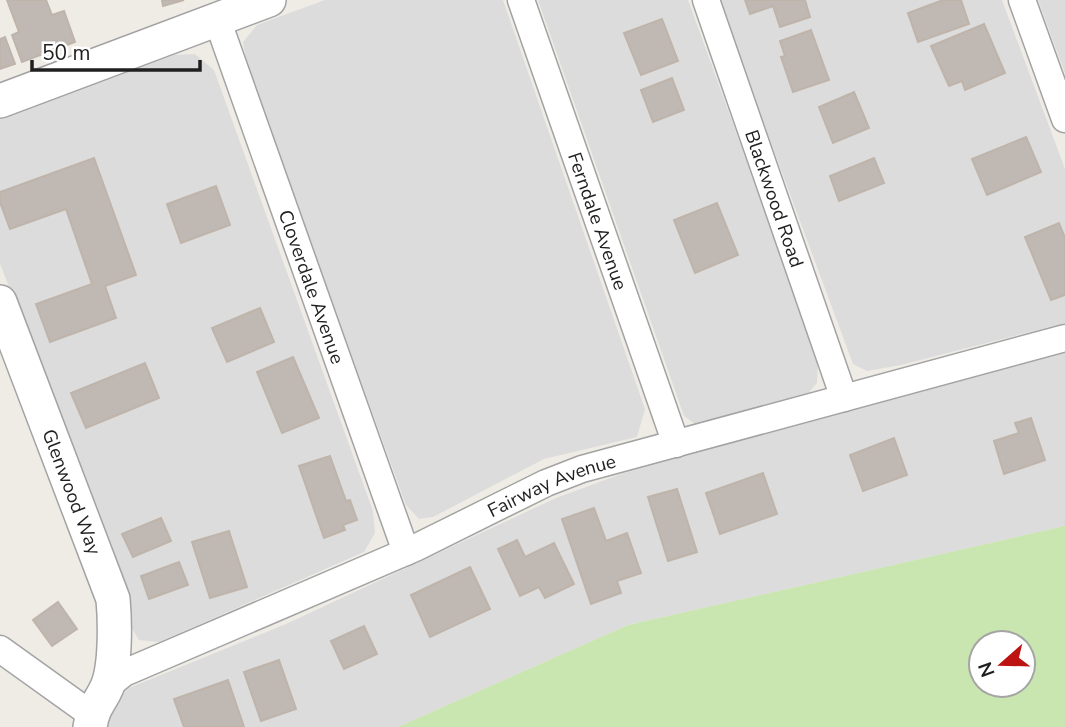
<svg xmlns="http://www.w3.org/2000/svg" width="1065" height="727" font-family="'Nunito Sans',sans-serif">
  <rect width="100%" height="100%" fill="#efece6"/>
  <g fill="#dddcdc">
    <polygon points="325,0 503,0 645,409 637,437 544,459 433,517 419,519 406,505 248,71 243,42 257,25"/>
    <polygon points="538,0 688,0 818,357 817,383 806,396 695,424 684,416"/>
    <polygon points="718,0 1002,0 1065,169 1065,323 901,365 867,371 853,364"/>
    <polygon points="1038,0 1065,0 1065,73"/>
    <polygon points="195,54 214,70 373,511 375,533 364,552 159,642 139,640 131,627 122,574 112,546 0,264 0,118 174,55"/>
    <polygon points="1065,352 1065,526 628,625 398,727 106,727 113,705 129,688 286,624 556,498 624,473"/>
  </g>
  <path fill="#c9e5b0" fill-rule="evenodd" d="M1065,526V727H398L628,625ZM1023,643V685H981V643Z"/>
  <g fill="#bfb8b3" stroke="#bfb4aa" stroke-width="2">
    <polygon points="7,0 46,0 52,15 64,11 75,42 22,62 12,35 19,32"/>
    <polygon points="162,0 184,0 163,6"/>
    <polygon points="745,0 805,0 810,17 780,27 773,6 750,14"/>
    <polygon points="943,0 961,0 969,24 918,42 908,13"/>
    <polygon points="662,19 678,61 641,75 624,33"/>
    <polygon points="984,24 1005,73 965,90 962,81 949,86 931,46"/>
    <polygon points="811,30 829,80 793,92 781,57 785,56 780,41"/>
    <polygon points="5,37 15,64 0,69 0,39"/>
    <polygon points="672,78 684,110 653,122 641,90"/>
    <polygon points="854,92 869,128 833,143 819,107"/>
    <polygon points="1026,137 1041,172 987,195 972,159"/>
    <polygon points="94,158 136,275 105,286 116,318 50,342 36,304 92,284 66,209 10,229 0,202 0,192"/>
    <polygon points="874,158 884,183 839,201 830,176"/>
    <polygon points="216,186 230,225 181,243 167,204"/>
    <polygon points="717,203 738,255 695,273 674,220"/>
    <polygon points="1059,223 1065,238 1065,295 1051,300 1025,237"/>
    <polygon points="260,308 274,342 227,362 212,328"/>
    <polygon points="293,357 319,418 282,433 257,372"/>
    <polygon points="145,363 159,398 86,428 71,393"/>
    <polygon points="1031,418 1045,460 1004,474 994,441 1019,433 1015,423"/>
    <polygon points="894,438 907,475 863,491 850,455"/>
    <polygon points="330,456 346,501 350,500 357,520 343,525 345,530 324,538 299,466"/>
    <polygon points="763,473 777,514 720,534 706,493"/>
    <polygon points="677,489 697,552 668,561 648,497"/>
    <polygon points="594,508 606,541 627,533 641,573 617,581 621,593 591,604 562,519"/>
    <polygon points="161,518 171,541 133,557 122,534"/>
    <polygon points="229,531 247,587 210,598 192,542"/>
    <polygon points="517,540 525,557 554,543 574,584 545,598 539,587 520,596 498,549"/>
    <polygon points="179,562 188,585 149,599 141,576"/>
    <polygon points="470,567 490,609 430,637 411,595"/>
    <polygon points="58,602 77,629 52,646 33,620"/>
    <polygon points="364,626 377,654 344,669 331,641"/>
    <polygon points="279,660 296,709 261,721 244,672"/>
    <polygon points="228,680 244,727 184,727 174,699"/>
  </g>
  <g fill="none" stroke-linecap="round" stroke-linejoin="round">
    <g stroke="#a3a3a3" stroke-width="29">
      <g id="minor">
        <path id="s1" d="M521,0L676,444"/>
        <path id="s2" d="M706,0L844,398"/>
        <polyline points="1022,0 1065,119"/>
        <path id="s3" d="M217,19L406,552"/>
        <polyline points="0,649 92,715"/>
        <path id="s4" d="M108,686L124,673L415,548L546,483L582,469L1065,338"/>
      </g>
    </g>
    <g stroke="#a3a3a3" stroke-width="36">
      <g id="tertiary">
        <polyline points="0,101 269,0"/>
        <path id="s5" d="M0,302L113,599C115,621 116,666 107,687C100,703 93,706 90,727"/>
      </g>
    </g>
    <use href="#minor" stroke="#fff" stroke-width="26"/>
    <use href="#tertiary" stroke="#fff" stroke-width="33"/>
  </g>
  <g text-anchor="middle" stroke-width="6" stroke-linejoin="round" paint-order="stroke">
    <g font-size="19" fill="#1f1f1f" stroke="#fff">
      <text dy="7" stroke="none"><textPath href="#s2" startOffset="210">Blackwood Road</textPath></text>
      <text dy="7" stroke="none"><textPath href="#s1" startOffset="234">Ferndale Avenue</textPath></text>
      <text dy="7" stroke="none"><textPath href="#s3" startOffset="284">Cloverdale Avenue</textPath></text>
      <text dy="7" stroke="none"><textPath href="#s4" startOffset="488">Fairway Avenue</textPath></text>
      <text dy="7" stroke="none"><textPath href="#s5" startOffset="203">Glenwood Way</textPath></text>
    </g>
  </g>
  <g transform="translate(1002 664) rotate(250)"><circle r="33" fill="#ffffff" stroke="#a5a5a5" stroke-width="2"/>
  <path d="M0-5L12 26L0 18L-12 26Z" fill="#bd1411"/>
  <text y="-10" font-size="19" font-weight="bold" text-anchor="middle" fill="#1f1f1f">N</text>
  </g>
  <path d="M32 60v10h168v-10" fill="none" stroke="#1f1f1f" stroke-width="3.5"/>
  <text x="42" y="60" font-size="21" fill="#1f1f1f" stroke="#ffffff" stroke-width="5" paint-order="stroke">50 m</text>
</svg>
